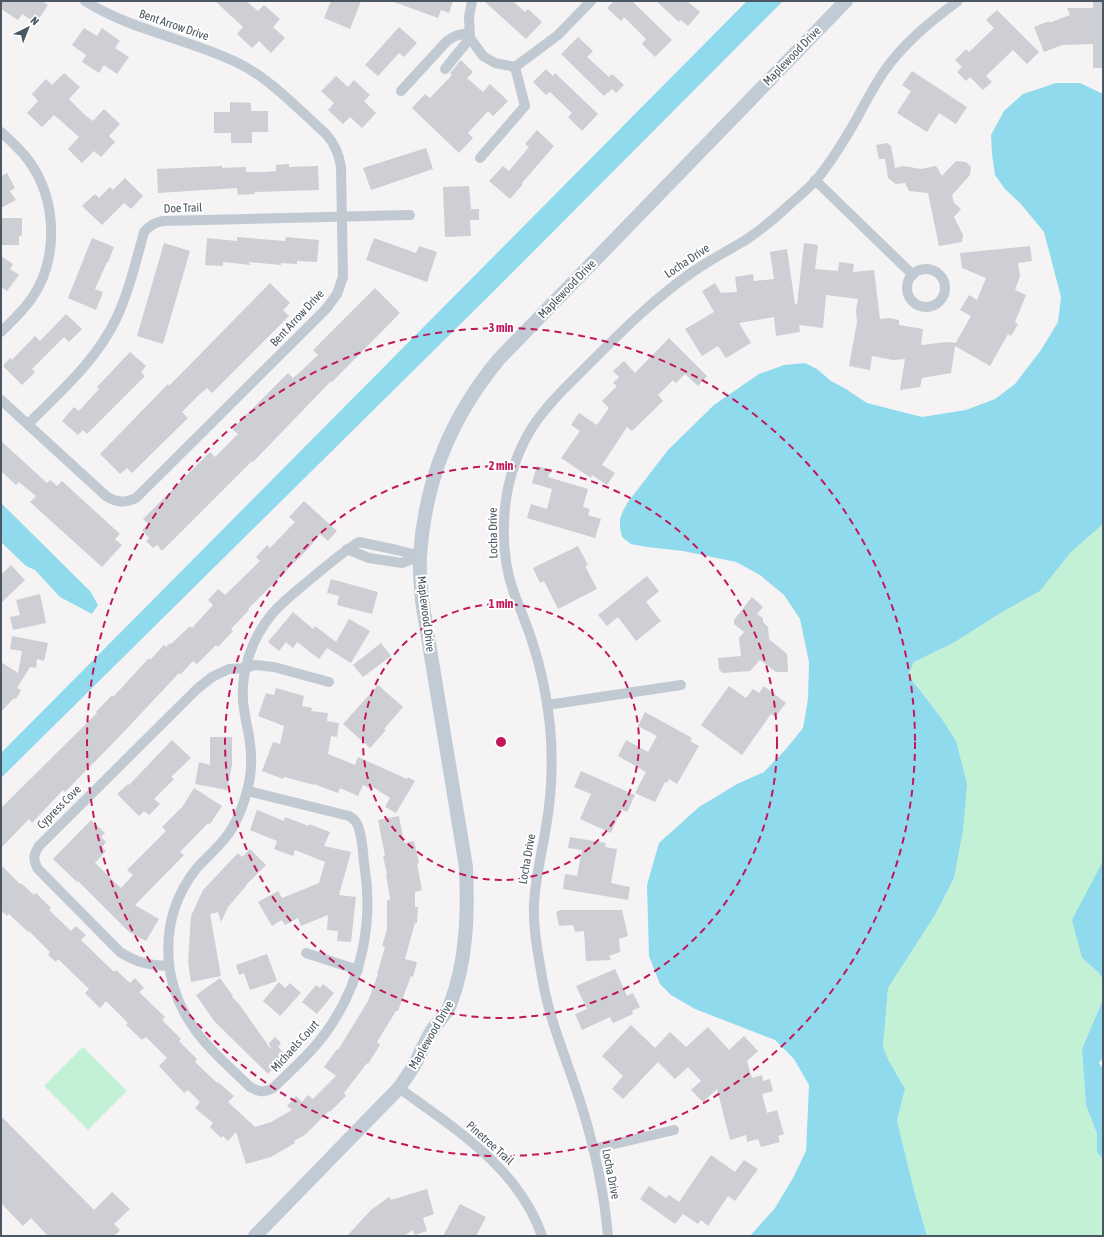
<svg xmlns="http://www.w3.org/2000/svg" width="1104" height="1237" font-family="'Asap Condensed',sans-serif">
  <rect width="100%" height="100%" fill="#f5f3f3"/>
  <g fill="#c3f1d5">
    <polygon points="1103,524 1103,861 1082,958 1099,973 1103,980 1103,1004 1101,1004 1082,1049 1086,1105 1097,1135 1097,1152 1103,1159 1103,1236 927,1236 915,1194 897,1121 905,1089 889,1061 883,1047 888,988 935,915 954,878 956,741 942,719 908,675 914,662 955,642 1002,612 1040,591 1071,552"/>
    <polygon points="83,1047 127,1091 88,1130 44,1086"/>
  </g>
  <g fill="#90daee">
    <polygon points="747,1 783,1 500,285 1,778 1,753"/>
    <polygon points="1056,83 1080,83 1103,94 1103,524 1071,552 1040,591 1002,612 955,642 914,662 908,675 942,719 956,741 967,784 963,830 954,878 935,915 888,988 883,1047 889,1061 905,1089 897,1121 915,1194 927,1236 750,1236 775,1208 793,1178 806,1151 809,1085 794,1059 775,1040 695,1009 671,995 660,984 649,956 647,885 659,843 699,807 737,784 764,772 786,749 803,728 808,699 809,662 800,619 784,595 760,575 736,562 683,551 647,547 631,544 622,537 620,528 620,519 623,511 628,502 668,450 714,405 759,374 784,365 805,363 817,369 831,381 846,389 867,403 922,417 966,410 995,399 1015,384 1041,350 1058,322 1061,297 1044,232 1020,203 1005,189 995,175 992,154 991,135 1004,111 1023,94"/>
    <polygon points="1,503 90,591 98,605 92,614 60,597 35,570 26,566 1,542"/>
    <polygon points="1103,861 1103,980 1099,973 1082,958 1072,920"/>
    <polygon points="1101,1004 1103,1004 1103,1057 1099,1063 1103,1069 1103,1159 1097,1152 1097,1134 1086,1105 1082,1049"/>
  </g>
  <g fill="#cdcfd5">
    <polygon points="1,1 42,1 48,5 36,23 22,14 18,20 1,9"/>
    <polygon points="215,1 246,1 258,11 264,5 280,19 273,27 285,38 271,53 259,41 252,48 237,34 243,27"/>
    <polygon points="331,1 361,1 350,29 324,18"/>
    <polygon points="394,1 453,1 449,13 441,10 438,18 394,2"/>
    <polygon points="484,1 513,1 525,12 528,9 542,22 526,39"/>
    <polygon points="614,1 632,1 672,40 655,57 642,44 646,39 624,17 621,21 607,8"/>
    <polygon points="656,1 687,1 700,12 688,26 681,20 679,22"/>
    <polygon points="1093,1 1103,1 1103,68 1093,68 1093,44 1062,45 1044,52 1034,27 1049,21 1049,23 1070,15 1067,8 1093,8"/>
    <polygon points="997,10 1039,52 1027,64 1013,50 986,76 992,82 983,90 970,77 966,81 957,72 962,67 955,60 966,49 969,52 994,28 986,20"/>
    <polygon points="399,27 417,43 404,57 399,53 378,76 365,65"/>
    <polygon points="84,28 97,36 102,28 120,41 115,48 129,57 117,74 104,65 99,73 82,62 86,55 72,45"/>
    <polygon points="578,37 593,51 587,57 609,77 612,74 624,85 616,93 612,89 604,96 561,54"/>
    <polygon points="461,60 473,72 467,78 483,92 490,84 508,101 493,116 488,111 468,133 473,138 459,153 412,108 425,94 430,98 452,75 450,73"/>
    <polygon points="546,69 553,76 555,73 598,114 582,131 568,117 572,113 550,92 546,95 533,82"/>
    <polygon points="912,71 967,107 956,124 939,113 927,132 897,113 911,91 902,85"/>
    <polygon points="64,73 80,87 69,99 86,116 93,121 104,109 120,124 109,136 115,142 101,157 94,151 82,163 68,149 79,137 61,121 54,115 42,127 27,113 38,101 32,94 46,79 52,85"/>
    <polygon points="336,76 348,87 354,80 370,95 364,101 376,113 362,128 350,117 343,124 328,110 334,103 321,91"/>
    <polygon points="230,102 251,103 251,111 268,111 268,132 252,132 252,143 231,143 231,133 214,133 214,112 230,112"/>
    <polygon points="537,130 554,146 522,183 523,184 510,199 489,181 503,166 509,171 529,147 525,144"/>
    <polygon points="887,143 891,146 895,168 903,166 921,169 936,166 942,176 956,161 966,162 971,167 970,175 952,195 954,203 961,209 954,217 963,235 962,242 939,246 928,193 909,191 905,183 896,184 888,178 885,159 879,159 876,145"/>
    <polygon points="426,148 433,169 371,190 363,168"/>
    <polygon points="289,164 289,167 318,166 319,190 255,192 255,194 238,195 237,188 158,193 157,169 222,166 222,168 246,167 246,172 263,172 276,171 276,165"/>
    <polygon points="7,173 15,188 10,191 16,200 1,208 1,174 2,176"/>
    <polygon points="125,178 143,196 131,209 124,203 102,225 82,206 95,194 99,198 110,187 113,190"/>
    <polygon points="469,186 471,209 479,209 479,220 470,220 471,236 445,237 443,187"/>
    <polygon points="1,218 22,218 22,236 19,236 19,245 1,245"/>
    <polygon points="237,237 285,241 286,237 319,240 317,262 297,261 297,264 281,263 281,265 248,262 251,265 223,262 223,266 205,265 207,238 237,241"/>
    <polygon points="92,238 114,247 108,262 107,262 95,289 103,292 96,310 68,298"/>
    <polygon points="374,238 416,253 419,246 437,252 427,282 366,260"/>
    <polygon points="164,243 190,251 163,344 137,336"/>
    <polygon points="804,243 818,245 815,269 838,271 839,262 854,264 853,272 874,270 880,319 889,318 899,320 899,325 923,329 921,345 947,342 956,343 955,344 971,316 960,310 969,295 977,300 986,278 962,268 960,253 1030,246 1032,261 1018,263 1020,276 1015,290 1026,295 1015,322 1018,324 1011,336 1008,334 990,366 955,346 951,373 922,378 920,387 900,390 905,359 893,360 872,356 870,370 849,366 857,322 856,310 858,299 826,295 823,328 799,325 800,332 776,336 774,317 739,323 751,343 726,358 718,346 702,356 685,329 714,312 702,291 715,283 721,293 737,292 735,277 753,274 754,281 774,279 770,252 787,249 795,304 797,304"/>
    <polygon points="1,256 13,264 10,269 19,275 7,291 1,287"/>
    <polygon points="270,283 290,303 283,310 289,316 212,393 207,388 200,394 182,412 188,418 132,473 127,468 120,474 100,454 168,384 169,386"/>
    <polygon points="375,288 400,313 332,382 331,381 253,462 252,461 162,551 157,545 153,548 146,541 149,538 142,530 148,524 143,519 210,452 215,457 238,434 232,429 288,373 293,378 300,372 318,355 313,350"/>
    <polygon points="66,314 82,329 69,342 64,337 32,369 35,372 22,385 3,366 10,358 12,360 35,336 40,341"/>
    <polygon points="669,338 707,376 698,386 685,374 676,383 673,380 658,395 663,401 632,431 627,427 602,465 615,473 607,485 592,475 591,478 561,458 580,431 571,425 579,413 597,425 609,408 602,401 617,386 613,383 619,377 613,371 624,361 635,373"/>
    <polygon points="130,352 146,366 141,372 145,376 87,434 83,430 78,435 62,421 74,407 79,411 99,389 97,387"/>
    <polygon points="1,441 47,483 50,480 57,486 62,481 120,534 115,539 122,545 102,567 30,502 36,496 19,482 16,485 1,471"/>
    <polygon points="537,466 551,470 548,477 588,489 583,507 590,509 588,515 601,519 595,538 527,518 531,504 547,509 552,489 532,483"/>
    <polygon points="304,501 337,531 328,541 320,534 309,548 248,609 249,610 231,629 233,631 218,647 216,645 197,664 193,661 180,675 179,673 118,738 65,792 63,790 32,823 29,819 1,848 1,808 97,713 96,712 112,695 113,697 149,658 150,660 164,645 166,647 170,643 171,644 190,626 192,628 213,605 208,600 218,589 225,595 260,561 256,557 267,545 270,548 295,522 289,517"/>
    <polygon points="578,546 588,565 585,566 597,589 558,609 544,581 540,583 533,568"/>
    <polygon points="11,565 25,580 1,603 1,575"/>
    <polygon points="647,576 659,591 646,602 661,621 636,641 618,617 607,626 598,615"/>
    <polygon points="331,579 378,592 372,614 337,605 339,596 327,593"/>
    <polygon points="40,594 46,623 13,630 10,617 20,615 16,600"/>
    <polygon points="752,597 763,607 757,614 763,618 763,622 768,627 769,639 787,654 788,672 776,672 760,660 750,671 723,673 719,670 718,658 741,656 739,638 744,632 734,624 734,620"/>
    <polygon points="293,612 313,629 315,626 336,642 349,619 370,631 351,663 327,648 319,659 297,642 293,648 286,642 279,651 268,642"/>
    <polygon points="12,636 48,643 44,661 37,659 36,668 30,667 17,688 21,690 16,699 14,698 1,712 1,662 18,673 22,651 10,649"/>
    <polygon points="381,643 391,656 363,677 353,665"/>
    <polygon points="378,685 403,707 384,729 386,730 370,748 343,724"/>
    <polygon points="729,686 746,698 753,689 759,693 764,686 786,703 775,717 771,714 742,755 701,725"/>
    <polygon points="276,688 304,696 302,706 312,708 311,711 328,713 327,721 339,723 337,737 331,736 328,754 355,765 358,757 407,779 408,777 415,781 396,813 385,807 390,798 373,787 372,789 363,785 358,796 340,788 338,793 314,784 314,785 284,777 283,779 262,771 273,742 280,744 284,726 258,716 266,693 274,695"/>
    <polygon points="645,712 692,738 690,741 699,746 677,784 669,779 667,783 665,782 655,802 635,793 646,772 618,756 626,740 648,752 657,736 638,726"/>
    <polygon points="210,737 232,737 232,765 227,790 195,784 199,762 210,765"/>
    <polygon points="172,740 191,758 171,777 174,779 154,799 160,804 149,815 144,811 139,816 117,794 128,784 129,785"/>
    <polygon points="581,771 635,795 627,812 621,809 611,833 580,819 591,794 574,787"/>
    <polygon points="194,788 222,806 210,824 208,823 180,852 184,855 135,905 159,919 146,941 129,932 78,881 77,882 53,859 91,820 105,833 101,837 106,842 102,847 106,851 95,863 121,888 133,875 127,870 166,831 162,827 183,806"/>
    <polygon points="257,810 284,821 285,817 309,826 309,824 330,832 324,846 351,852 339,895 356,897 351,942 337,941 338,931 327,930 328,915 301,926 298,918 285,925 282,920 272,926 258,902 278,891 282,898 319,883 325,862 295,850 293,856 274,849 277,841 250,830"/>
    <polygon points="399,816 404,843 414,841 419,863 417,864 422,890 415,892 415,907 418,907 417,923 415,923 405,959 417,962 413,977 411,976 398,1011 396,1011 377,1042 380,1045 368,1064 367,1063 344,1093 346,1096 330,1112 329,1111 306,1134 294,1141 295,1143 271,1157 246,1164 236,1132 228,1141 223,1136 221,1138 210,1127 213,1123 195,1108 200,1102 188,1090 184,1093 159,1066 167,1058 146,1037 142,1040 126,1025 128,1023 106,1001 100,1008 85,993 89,989 58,959 56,962 48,955 50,952 29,931 28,932 9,914 7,916 1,910 1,865 20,884 21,883 34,895 36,893 51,908 49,910 71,931 76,926 86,935 81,940 114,972 116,970 130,983 135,978 144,988 139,992 165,1017 162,1020 181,1039 179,1041 197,1059 195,1062 217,1083 218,1082 234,1096 228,1102 255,1127 271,1122 292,1110 287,1106 296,1096 302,1102 308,1095 313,1099 336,1076 324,1067 337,1049 338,1050 368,1001 378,974 377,974 385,947 382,946 387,929 387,900 390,900 386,874 387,874 383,856 385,856 378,820"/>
    <polygon points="570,837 606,843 605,847 617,849 611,883 630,887 628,900 563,889 565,874 577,876 582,850 568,848"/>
    <polygon points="250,849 266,865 246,885 246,886 228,907 221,922 218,912 210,914 221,976 191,982 188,962 191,916 203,890 238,853 242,857"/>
    <polygon points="561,910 622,910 628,936 619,939 620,952 609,956 611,960 586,961 584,931 575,932 573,925 559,926 556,912"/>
    <polygon points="267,954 277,981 250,990 244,973 239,975 236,965"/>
    <polygon points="615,969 627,996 633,993 640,1007 632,1011 633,1014 613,1023 610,1017 582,1030 575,1014 587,1009 576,986"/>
    <polygon points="220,978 233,996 232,997 239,1004 270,1048 271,1048 269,1043 275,1037 281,1043 278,1047 286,1055 268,1074 214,1021 196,995"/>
    <polygon points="279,982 285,988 290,983 301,993 280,1016 263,1001"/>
    <polygon points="323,984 334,993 317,1014 302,1002 316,985 320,988"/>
    <polygon points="631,1025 655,1048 670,1032 686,1047 708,1027 729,1050 744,1036 758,1051 747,1061 752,1078 762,1075 763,1081 770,1079 773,1091 762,1094 767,1113 777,1110 784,1134 778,1136 780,1142 761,1147 758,1139 747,1142 746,1135 730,1140 717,1089 703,1102 691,1090 701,1081 688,1067 675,1079 658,1062 623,1099 612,1089 623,1076 602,1056"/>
    <polygon points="1,1116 94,1210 112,1192 130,1209 114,1224 120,1230 114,1236 48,1236 31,1218 23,1226 1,1203"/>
    <polygon points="711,1155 735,1172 744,1160 758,1169 735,1201 728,1196 708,1226 701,1220 698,1224 683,1214 675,1224 640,1199 649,1186 666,1198 669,1195 679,1202"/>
    <polygon points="427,1189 434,1214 423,1218 427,1231 415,1235 413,1230 404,1236 347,1236 371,1210 389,1197 391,1200"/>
    <polygon points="460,1204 486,1217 476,1236 443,1236"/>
  </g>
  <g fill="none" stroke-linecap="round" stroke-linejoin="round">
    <g stroke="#c1cad2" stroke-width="10">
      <polyline points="472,1 469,17 470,38 483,56 495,63 515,67 558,35 591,1"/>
      <polyline points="445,69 470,38"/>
      <path d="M401,91L447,41C454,36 460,33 469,34"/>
      <path d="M1,132C11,141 21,150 29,161C57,200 59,258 32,298C23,311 12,321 1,332"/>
      <polyline points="480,158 525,106 515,67"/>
      <polyline points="815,180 913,275"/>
      <circle cx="926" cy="288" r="19"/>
      <path d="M1,400L106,496C117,503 125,503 136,498L326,309L337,294L343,277L341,167C339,154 335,144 326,134C297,108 269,77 234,61C185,38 131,30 85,1"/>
      <path d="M28,424C60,392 96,361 116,319C129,292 136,261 144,232C150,225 155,222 163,221L410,215"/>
      <polyline points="347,549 369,558 402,563 420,556"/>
      <polyline points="547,705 681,685"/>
      <path d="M248,791L349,816C351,817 354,819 356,822C362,831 363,852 364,863C374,922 362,982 327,1031C312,1052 292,1070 273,1088C264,1093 259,1092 250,1087C233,1070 210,1051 196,1031C160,982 158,918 196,869C204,860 213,852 221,843C234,829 242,810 247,791C252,774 252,754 249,736C247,725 244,713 243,701C241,670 252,638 272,614C284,600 299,589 313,577C328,565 342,552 359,542L397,550L420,556"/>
      <polyline points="306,953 358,970"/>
      <path d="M169,966C149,965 137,963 120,952L38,869C33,860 33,855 39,846L197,689L212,677L220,673L229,669L246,668L255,665L274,667L329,682"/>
      <path d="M399,1088C455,1129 518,1167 542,1236"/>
      <polyline points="593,1149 674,1130"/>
      <path d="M608,1236C604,1191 594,1145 580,1101C567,1060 549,1020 542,977C538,953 533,929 534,905C535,878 542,853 546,827C552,793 553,759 550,726C547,697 541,668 532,641C527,625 520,609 514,593C506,571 503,546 504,522C505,489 515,454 533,426C549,402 571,382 591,362C624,329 656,297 694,271C710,260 727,251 744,241C760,231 775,218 789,205C798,197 808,189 816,180C830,164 845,139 856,120C865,103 874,86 885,70C905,42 931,21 958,1"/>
    </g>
    <path stroke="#c1cbd6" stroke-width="14" d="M255,1236L399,1088C405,1079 411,1071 416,1062C421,1052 425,1042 431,1032C436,1023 446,1015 450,1005C467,961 468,913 466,867L422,601C421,586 419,571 420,556C425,480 451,417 499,359L846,1"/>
  </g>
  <g fill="none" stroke="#c2185b" stroke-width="2" stroke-dasharray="7 5">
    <circle cx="501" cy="742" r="138"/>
    <circle cx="501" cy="742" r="276"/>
    <circle cx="501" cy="742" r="414"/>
  </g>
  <g text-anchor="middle" stroke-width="4" stroke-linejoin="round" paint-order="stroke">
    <g font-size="12" fill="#4a5661" stroke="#fff">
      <text transform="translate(174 25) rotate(19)" y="4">Bent Arrow Drive</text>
      <text transform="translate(792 56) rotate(-46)" y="4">Maplewood Drive</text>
      <text transform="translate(183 208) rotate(-2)" y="4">Doe Trail</text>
      <text transform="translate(687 261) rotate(-34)" y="4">Locha Drive</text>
      <text transform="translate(567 289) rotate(-46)" y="4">Maplewood Drive</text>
      <text transform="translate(297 318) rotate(-47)" y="4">Bent Arrow Drive</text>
      <text transform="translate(493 533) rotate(-91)" y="4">Locha Drive</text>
      <text transform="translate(426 614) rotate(83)" y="4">Maplewood Drive</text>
      <text transform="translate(59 807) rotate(-45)" y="4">Cypress Cove</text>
      <text transform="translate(527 859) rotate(-80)" y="4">Locha Drive</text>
      <text transform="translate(431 1035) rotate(-60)" y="4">Maplewood Drive</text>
      <text transform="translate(295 1046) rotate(-48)" y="4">Michaels Court</text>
      <text transform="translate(490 1143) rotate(42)" y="4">Pinetree Trail</text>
      <text transform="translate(611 1174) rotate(79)" y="4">Locha Drive</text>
    </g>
  </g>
  <circle cx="501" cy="742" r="6" fill="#c2185b" stroke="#fff" stroke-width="2"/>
  <g font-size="12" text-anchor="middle" font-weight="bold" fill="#c2185b" stroke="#fff" stroke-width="4" stroke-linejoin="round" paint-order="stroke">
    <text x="501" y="332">3 min</text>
    <text x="501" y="470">2 min</text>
    <text x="501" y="608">1 min</text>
  </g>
  <rect width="1104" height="1237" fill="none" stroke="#4a5661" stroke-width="4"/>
  <g transform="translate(28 28) rotate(43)" stroke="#ffffff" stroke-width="3" paint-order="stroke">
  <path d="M0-3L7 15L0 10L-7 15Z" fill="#4a5661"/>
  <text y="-6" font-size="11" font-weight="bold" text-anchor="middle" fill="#4a5661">N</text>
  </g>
</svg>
